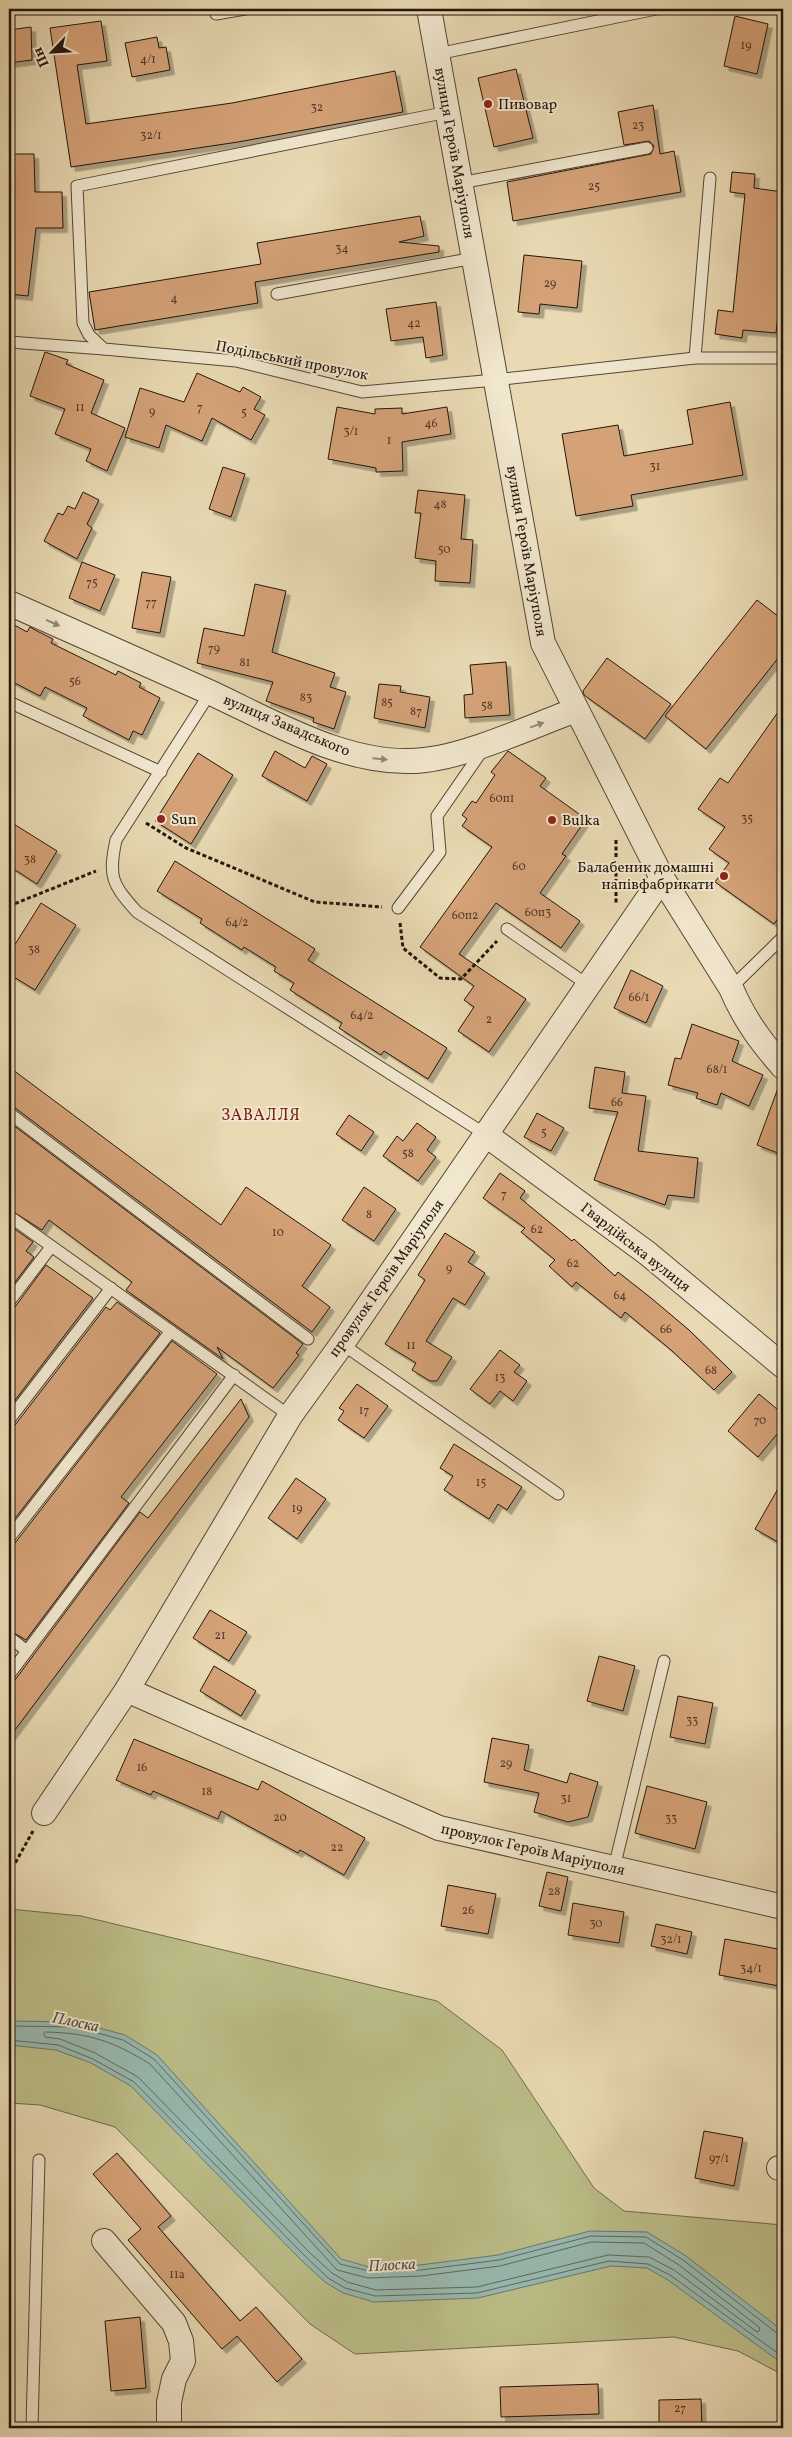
<svg xmlns="http://www.w3.org/2000/svg" width="792" height="2437" font-family="Vollkorn,serif">
  <defs>
    <filter id="shadow"><feDropShadow dx="4.5" dy="4.5" stdDeviation="0" flood-color="#0004"/></filter>
  </defs>
  <rect width="100%" height="100%" fill="#e9dab3"/>
  <filter id="stains"><feTurbulence type="fractalNoise" baseFrequency=".004" numOctaves="4"/><feColorMatrix values="0 0 0 0 .2 0 0 0 0 .09 0 0 0 0 .02 0 0 0 .5 -.17"/></filter>
  <radialGradient id="worn" r=".72"><stop offset=".6" stop-color="#630" stop-opacity="0"/><stop offset="1" stop-color="#630" stop-opacity=".3"/></radialGradient>
  <polygon fill="#bcbe89" stroke="#706a4b" points="9,1909 81,1916 437,2001 502,2050 594,2188 624,2211 783,2225 783,2375 738,2351 674,2337 355,2354 310,2324 115,2127 40,2105 9,2103"/>
  <g fill="#98bab1" stroke="#69786f">
    <polygon points="9,2021 77,2022 125,2035 157,2055 341,2259 369,2267 420,2265 498,2255 590,2231 647,2232 686,2256 783,2331 783,2364 668,2280 647,2268 611,2266 478,2298 374,2302 343,2293 325,2282 301,2260 131,2086 91,2063 56,2050 9,2045"/>
    <polygon points="270,2424 409,2427 410,2428 209,2428"/>
  </g>
  <g fill="none" stroke-linecap="round" stroke-linejoin="round">
    <g stroke="#5e685f" stroke-width="1">
      <polyline points="9,2026 76,2027 123,2040 154,2059 340,2264 369,2271 421,2270 499,2260 591,2236 646,2237 683,2260 778,2334 783,2335"/>
      <path d="M46,2032C89,2033 113,2041 150,2064L337,2270L368,2278L421,2276L500,2266L591,2242L644,2243L679,2265L759,2327L760,2330L757,2332L753,2329L674,2270L649,2257L608,2255L477,2287L376,2290L347,2282L332,2273L309,2252L138,2077L95,2053L60,2039L45,2037L44,2034Z"/>
      <polyline points="9,2040 58,2045 93,2059 134,2082 305,2256 328,2278 345,2288 375,2296 477,2293 609,2261 648,2264 670,2275 783,2357"/>
    </g>
  </g>
  <g fill="#d5a278" stroke="#23150d" filter="url(#shadow)">
    <polygon points="735,16 768,24 757,74 724,66"/>
    <polygon points="101,21 107,61 77,65 86,124 232,103 395,71 403,112 238,142 71,167 50,28"/>
    <polygon points="31,27 32,60 9,63 9,30"/>
    <polygon points="157,37 159,48 166,47 170,70 132,77 125,43"/>
    <polygon points="516,69 533,138 494,147 478,78"/>
    <polygon points="653,105 660,154 674,151 681,192 513,221 507,182 651,154 654,146 649,141 624,145 618,112"/>
    <polygon points="9,154 34,154 35,192 62,192 63,228 36,228 28,296 9,294"/>
    <polygon points="732,172 755,174 754,188 783,192 783,270 776,333 743,330 742,338 715,334 718,310 733,312 745,194 730,192"/>
    <polygon points="420,216 424,236 399,242 439,246 439,252 255,282 258,303 95,330 89,292 261,264 257,243"/>
    <polygon points="524,255 582,261 577,308 540,304 539,314 518,312"/>
    <polygon points="436,302 443,355 426,358 423,337 391,341 386,309"/>
    <polygon points="45,352 68,360 66,364 104,380 91,413 125,428 107,471 86,461 91,449 55,434 65,409 30,396"/>
    <polygon points="197,373 240,392 243,387 261,397 254,409 265,415 251,440 212,418 202,441 166,425 159,448 125,437 140,388 184,402"/>
    <polygon points="730,402 743,475 631,495 633,506 576,516 562,434 618,425 624,456 693,444 687,410"/>
    <polygon points="337,407 375,414 375,409 402,408 402,414 447,407 451,434 402,442 403,471 376,472 376,468 328,459"/>
    <polygon points="223,467 245,474 231,517 209,509"/>
    <polygon points="418,490 465,495 461,539 473,540 470,583 435,581 436,561 415,558 421,513 415,513"/>
    <polygon points="83,492 99,500 87,524 92,528 77,559 44,541 58,513 63,515 68,506 75,509"/>
    <polygon points="82,562 115,575 100,611 69,598"/>
    <polygon points="142,572 171,577 160,633 132,628"/>
    <polygon points="255,584 286,591 272,652 335,673 330,687 346,692 334,729 313,722 314,718 266,701 273,682 197,663 204,628 244,636"/>
    <polygon points="757,600 783,620 783,652 706,749 665,716"/>
    <polygon points="9,622 27,632 30,627 37,631 53,639 51,643 116,675 118,671 141,683 139,687 160,698 142,735 133,731 129,740 83,716 87,708 45,687 40,696 9,680"/>
    <polygon points="607,658 671,704 645,739 584,695 583,691"/>
    <polygon points="506,662 510,715 465,718 464,695 473,694 470,665"/>
    <polygon points="379,684 401,686 400,692 430,697 425,728 374,718"/>
    <polygon points="783,705 783,911 774,924 715,882 729,863 709,849 725,827 698,809 720,778 728,783"/>
    <polygon points="275,751 305,768 312,756 327,764 307,801 262,776"/>
    <polygon points="508,751 546,778 540,786 586,819 562,854 566,856 540,893 580,921 561,948 496,903 459,954 526,999 489,1052 458,1031 474,1007 464,1000 474,986 420,947 492,847 462,826 467,819 462,815 472,801 476,803 495,775 491,772"/>
    <polygon points="198,753 233,775 191,844 155,821"/>
    <polygon points="9,821 57,851 37,884 9,866"/>
    <polygon points="175,861 315,949 308,960 447,1048 428,1079 384,1051 381,1055 339,1028 342,1023 290,990 294,983 274,971 276,967 244,947 242,950 200,923 202,919 157,891"/>
    <polygon points="41,903 76,925 35,990 9,974 9,954"/>
    <polygon points="631,970 663,986 646,1023 614,1008"/>
    <polygon points="692,1024 739,1041 732,1061 763,1075 749,1106 721,1093 717,1105 696,1098 698,1093 668,1085 675,1058 681,1059"/>
    <polygon points="9,1067 221,1225 246,1187 331,1245 302,1286 330,1307 312,1332 14,1107 9,1106"/>
    <polygon points="595,1067 625,1072 622,1093 646,1096 638,1151 698,1158 694,1198 668,1195 665,1205 594,1180 618,1112 589,1108"/>
    <polygon points="781,1080 783,1080 783,1155 757,1145"/>
    <polygon points="537,1113 564,1128 551,1151 524,1137"/>
    <polygon points="349,1115 374,1132 361,1151 336,1134"/>
    <polygon points="9,1122 303,1344 296,1353 299,1355 273,1388 217,1347 223,1359 126,1290 132,1282 49,1220 42,1230 9,1209"/>
    <polygon points="417,1123 436,1137 427,1150 436,1157 418,1181 383,1156 397,1136 403,1141"/>
    <polygon points="500,1173 525,1191 520,1198 572,1241 574,1239 615,1276 618,1272 651,1298 689,1330 732,1372 714,1390 671,1350 625,1312 621,1318 576,1282 572,1287 549,1266 555,1260 521,1232 525,1228 483,1198"/>
    <polygon points="364,1187 396,1209 374,1241 342,1220"/>
    <polygon points="9,1225 33,1242 26,1251 34,1257 9,1290"/>
    <polygon points="445,1233 475,1252 468,1262 485,1273 465,1305 453,1298 426,1341 452,1357 437,1381 430,1381 412,1370 416,1363 385,1344 425,1280 418,1275"/>
    <polygon points="46,1265 93,1298 9,1408 9,1309 15,1307"/>
    <polygon points="117,1302 160,1333 9,1526 9,1427 15,1425 106,1307 110,1310"/>
    <polygon points="172,1341 217,1374 121,1497 129,1503 26,1640 9,1630 9,1545 15,1543"/>
    <polygon points="500,1350 520,1365 514,1372 527,1381 513,1401 500,1391 490,1404 470,1389"/>
    <polygon points="357,1384 388,1406 364,1438 338,1420 344,1411 339,1408"/>
    <polygon points="759,1394 783,1414 783,1427 758,1457 728,1431"/>
    <polygon points="241,1399 249,1417 9,1738 9,1682 15,1680 140,1512 148,1518"/>
    <polygon points="454,1444 522,1487 507,1510 498,1504 489,1519 444,1490 453,1476 440,1468"/>
    <polygon points="296,1478 326,1499 297,1539 268,1518"/>
    <polygon points="783,1480 783,1545 755,1529"/>
    <polygon points="210,1610 247,1632 229,1661 193,1638"/>
    <polygon points="599,1656 635,1666 623,1711 587,1701"/>
    <polygon points="214,1666 256,1691 241,1716 200,1691"/>
    <polygon points="678,1696 713,1703 705,1744 670,1737"/>
    <polygon points="492,1738 529,1745 524,1770 567,1783 570,1773 598,1782 588,1817 568,1822 534,1812 539,1793 484,1782"/>
    <polygon points="134,1739 258,1790 262,1781 365,1838 344,1875 300,1850 298,1853 221,1811 218,1819 153,1791 151,1795 116,1780"/>
    <polygon points="647,1786 707,1802 695,1849 635,1833"/>
    <polygon points="547,1872 568,1877 561,1911 539,1906"/>
    <polygon points="448,1885 496,1894 488,1934 441,1926"/>
    <polygon points="573,1903 624,1912 619,1943 568,1935"/>
    <polygon points="656,1924 692,1932 687,1954 651,1946"/>
    <polygon points="725,1939 783,1950 779,1986 719,1975"/>
    <polygon points="704,2131 743,2138 734,2186 695,2178"/>
    <polygon points="117,2153 171,2216 158,2227 240,2321 256,2307 302,2359 277,2382 237,2336 222,2349 128,2240 141,2229 93,2174"/>
    <polygon points="140,2317 146,2388 111,2391 105,2321"/>
    <polygon points="598,2384 599,2414 501,2417 500,2387"/>
    <polygon points="701,2399 702,2428 659,2428 659,2400"/>
  </g>
  <g fill="none" stroke-linecap="round" stroke-linejoin="round">
    <g stroke="#544636" stroke-width="13">
      <g id="service">
        <polyline points="215,9 216,14 245,9"/>
        <polyline points="437,54 656,9"/>
        <polyline points="448,112 77,186 83,323 89,335 104,349 236,361 362,392 495,380 695,358 783,358"/>
        <polyline points="460,183 647,148"/>
        <polyline points="277,294 474,258"/>
        <polyline points="9,342 104,349"/>
        <polyline points="695,358 710,178"/>
        <path d="M210,693L116,840C108,877 112,884 137,912L485,1134"/>
        <polyline points="9,702 161,772"/>
        <polyline points="398,908 440,852 437,816 484,748"/>
        <polyline points="507,929 588,985"/>
        <polyline points="731,988 783,937"/>
        <polyline points="9,1113 308,1339"/>
        <polyline points="9,1216 290,1416"/>
        <polyline points="9,1302 51,1247"/>
        <polyline points="342,1344 558,1494"/>
        <polyline points="9,1420 111,1288"/>
        <polyline points="9,1538 171,1331"/>
        <polyline points="9,1637 27,1651"/>
        <polyline points="9,1675 234,1375"/>
        <polyline points="614,1868 664,1661"/>
        <polyline points="32,2428 39,2160"/>
      </g>
    </g>
    <g stroke="#544636" stroke-width="26">
      <g id="minor">
        <path d="M429,9L543,643L662,878L731,988C744,1019 761,1042 783,1067"/>
        <path d="M9,603C75,633 142,662 209,692C274,722 351,769 425,760C470,755 532,726 576,710"/>
        <polyline points="485,1134 647,1253 783,1366"/>
        <polyline points="127,1690 439,1828 783,1907"/>
        <polyline points="44,1813 127,1690 290,1416 342,1344 662,878"/>
        <polyline points="779,2168 783,2169"/>
        <polyline points="104,2241 174,2323 181,2341 183,2361 174,2379 169,2402 169,2428"/>
      </g>
    </g>
    <g stroke="#23150d" stroke-width="3" stroke-dasharray="4 2.5" stroke-linecap="butt">
      <polyline points="146,823 186,848 315,902 382,907"/>
      <polyline points="616,840 616,904"/>
      <polyline points="9,906 96,871"/>
      <polyline points="400,923 403,948 440,978 461,979 497,941"/>
      <polyline points="9,1874 33,1831"/>
    </g>
    <use href="#service" stroke="#f1e7ce" stroke-width="11"/>
    <use href="#minor" stroke="#f1e7ce" stroke-width="24"/>
  </g>
  <defs><path id="oneway-solid" d="M-6-.8H1V-3.2L6.5 0L1 3.2V.8H-6Z" transform="scale(1.25)"/></defs>
  <g fill="#948877">
    <use href="#oneway-solid" transform="translate(53 623) rotate(24)"/>
    <use href="#oneway-solid" transform="translate(537 725) rotate(-20)"/>
    <use href="#oneway-solid" transform="translate(380 759) rotate(5)"/>
  </g>
  <g fill="#8f2418" stroke="#f1e7ce" stroke-width="2">
    <circle cx="488" cy="104" r="5"/>
    <circle cx="161" cy="819" r="5"/>
    <circle cx="552" cy="820" r="5"/>
    <circle cx="724" cy="876" r="5"/>
  </g>
  <g text-anchor="middle" stroke-width="4" stroke-linejoin="round" paint-order="stroke">
    <g font-size="12" fill="#503828">
      <text x="746" y="49">19</text>
      <text x="148" y="63">4/1</text>
      <text x="317" y="111">32</text>
      <text x="638" y="129">23</text>
      <text x="151" y="139">32/1</text>
      <text x="594" y="190">25</text>
      <text x="342" y="252">34</text>
      <text x="550" y="287">29</text>
      <text x="174" y="302">4</text>
      <text x="414" y="327">42</text>
      <text x="80" y="411">11</text>
      <text x="200" y="411">7</text>
      <text x="152" y="415">9</text>
      <text x="244" y="416">5</text>
      <text x="431" y="427">46</text>
      <text x="351" y="435">3/1</text>
      <text x="389" y="444">1</text>
      <text x="655" y="470">31</text>
      <text x="440" y="508">48</text>
      <text x="444" y="553">50</text>
      <text x="92" y="586">75</text>
      <text x="151" y="606">77</text>
      <text x="214" y="652">79</text>
      <text x="245" y="666">81</text>
      <text x="75" y="685">56</text>
      <text x="306" y="701">83</text>
      <text x="387" y="706">85</text>
      <text x="487" y="709">58</text>
      <text x="416" y="715">87</text>
      <text x="502" y="802">60п1</text>
      <text x="747" y="822">35</text>
      <text x="30" y="863">38</text>
      <text x="519" y="870">60</text>
      <text x="538" y="916">60п3</text>
      <text x="465" y="919">60п2</text>
      <text x="237" y="926">64/2</text>
      <text x="34" y="953">38</text>
      <text x="639" y="1001">66/1</text>
      <text x="362" y="1019">64/2</text>
      <text x="489" y="1023">2</text>
      <text x="717" y="1073">68/1</text>
      <text x="617" y="1106">66</text>
      <text x="544" y="1136">5</text>
      <text x="408" y="1157">58</text>
      <text x="504" y="1198">7</text>
      <text x="369" y="1218">8</text>
      <text x="537" y="1233">62</text>
      <text x="278" y="1236">10</text>
      <text x="573" y="1267">62</text>
      <text x="449" y="1272">9</text>
      <text x="620" y="1299">64</text>
      <text x="666" y="1333">66</text>
      <text x="411" y="1349">11</text>
      <text x="711" y="1374">68</text>
      <text x="500" y="1381">13</text>
      <text x="364" y="1414">17</text>
      <text x="760" y="1424">70</text>
      <text x="481" y="1486">15</text>
      <text x="297" y="1512">19</text>
      <text x="220" y="1639">21</text>
      <text x="692" y="1724">33</text>
      <text x="506" y="1767">29</text>
      <text x="142" y="1771">16</text>
      <text x="207" y="1795">18</text>
      <text x="566" y="1802">31</text>
      <text x="280" y="1821">20</text>
      <text x="671" y="1822">33</text>
      <text x="337" y="1851">22</text>
      <text x="554" y="1895">28</text>
      <text x="468" y="1914">26</text>
      <text x="596" y="1927">30</text>
      <text x="671" y="1943">32/1</text>
      <text x="751" y="1972">34/1</text>
      <text x="719" y="2162">97/1</text>
      <text x="177" y="2278">11а</text>
      <text x="680" y="2412">27</text>
    </g>
    <g font-size="15" fill="#23150d" stroke="#f1e7ce" text-anchor="start">
      <text x="498" y="109">Пивовар</text>
      <text x="171" y="824">Sun</text>
      <text x="562" y="825">Bulka</text>
      <text x="714" y="872" text-anchor="end">Балабеник домашні<tspan x="714" dy="17">напівфабрикати</tspan></text>
    </g>
    <g font-size="15" fill="#23150d" stroke="#f1e7ce">
      <text transform="translate(455 153) rotate(80)" y="5">вулиця Героїв Маріуполя</text>
      <text transform="translate(292 360) rotate(11)" y="5">Подільський провулок</text>
      <text transform="translate(527 551) rotate(80)" y="5">вулиця Героїв Маріуполя</text>
      <text transform="translate(287 725) rotate(23)" y="5">вулиця Завадського</text>
      <text transform="translate(636 1247) rotate(38)" y="5">Гвардійська вулиця</text>
      <text transform="translate(386 1278) rotate(-55)" y="5">провулок Героїв Маріуполя</text>
      <text transform="translate(533 1849) rotate(13)" y="5">провулок Героїв Маріуполя</text>
    </g>
    <g font-size="16" letter-spacing="1" fill="#7a1f14" stroke="#f1e7ce">
      <text x="261" y="1120">ЗАВАЛЛЯ</text>
    </g>
    <g font-size="16" font-style="italic" fill="#4c4f46" stroke="#f1e7ce">
      <text transform="translate(76 2021) rotate(12)" y="6">Плоска</text>
      <text transform="translate(392 2264) rotate(-3)" y="6">Плоска</text>
    </g>
  </g>
  <rect width="792" height="2437" fill="none" stroke="#e9dab3" stroke-width="30"/>
  <rect x="10" y="10" width="772" height="2417" fill="none" stroke="#23150d" stroke-width="2.5"/>
  <rect x="15" y="15" width="762" height="2407" fill="none" stroke="#23150d"/>
  <g transform="translate(52 52) rotate(245)" stroke="#f1e7ce" stroke-width="4" paint-order="stroke">
  <path d="M0-4L9 19L0 12L-9 19Z" fill="#23150d"/>
  <text y="-8" font-size="14" font-weight="bold" text-anchor="middle" fill="#23150d">Пн</text>
  </g>
  <rect width="100%" height="100%" filter="url(#stains)"/>
  <rect width="100%" height="100%" fill="url(#worn)"/>
</svg>
